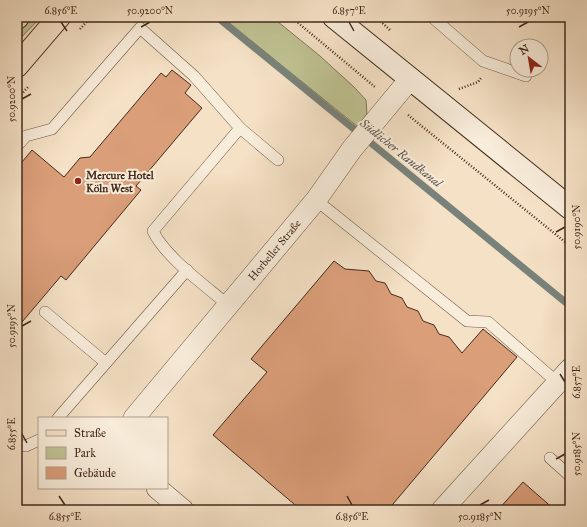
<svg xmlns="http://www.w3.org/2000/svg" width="587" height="527" font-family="'IM FELL Great Primer',serif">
  <rect width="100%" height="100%" fill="#f5e1c6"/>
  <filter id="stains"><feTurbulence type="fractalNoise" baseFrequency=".005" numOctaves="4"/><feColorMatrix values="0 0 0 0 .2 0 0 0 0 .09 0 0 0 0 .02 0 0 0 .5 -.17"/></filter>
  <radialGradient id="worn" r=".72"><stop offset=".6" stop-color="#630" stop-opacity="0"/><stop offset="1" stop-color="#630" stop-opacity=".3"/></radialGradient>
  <g fill="#bfc293" stroke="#827658">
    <polygon points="32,17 41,17 17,42 17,33"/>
    <polygon points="222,17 272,17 320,56 354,87 366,100 367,114 358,127"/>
  </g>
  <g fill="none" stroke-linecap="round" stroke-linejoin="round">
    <polyline stroke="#79827a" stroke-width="7" points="217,17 570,306"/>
  </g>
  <g fill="#da9e79" stroke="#442b1c">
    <polygon points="172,70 191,85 185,93 202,108 136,186 141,190 66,280 61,276 17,328 17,168 32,150 64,177 80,158 90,157 161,73 166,77"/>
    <polygon points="334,261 345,269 369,271 376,281 385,283 391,294 402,298 407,307 418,311 423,321 434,325 439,334 449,337 462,353 483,329 517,357 388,510 301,510 213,435 267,372 251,359"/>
    <polygon points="523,482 555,510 498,510"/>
  </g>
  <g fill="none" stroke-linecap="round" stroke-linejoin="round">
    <g stroke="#705846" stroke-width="12">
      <g id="service">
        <polyline points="432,17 483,61 526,76"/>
        <polyline points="240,128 278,160"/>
        <path d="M17,146L26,136L52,129L140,28L194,76L240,128L153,231C165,257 206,286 228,305"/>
        <polyline points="316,200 467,321 488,322 558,383"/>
        <polyline points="45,312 106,363"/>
        <polyline points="58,418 187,270"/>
        <polyline points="17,445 26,446 39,440"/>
        <polyline points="550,458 570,476"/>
      </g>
    </g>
    <g stroke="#705846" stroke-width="22">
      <g id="minor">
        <path id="s1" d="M134,418L316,200L352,149L410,79"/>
        <polyline points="157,488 183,510"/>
        <polyline points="442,510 570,369"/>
      </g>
    </g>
    <g stroke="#442b1c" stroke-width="24">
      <polyline id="secondary" points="334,17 570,208"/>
    </g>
    <g stroke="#442b1c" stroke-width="24">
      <g id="primary">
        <polyline points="17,18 18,17"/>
        <polyline points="17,66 59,17"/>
      </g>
    </g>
    <g stroke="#442b1c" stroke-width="2.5" stroke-dasharray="1 2" stroke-linecap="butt">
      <polyline points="291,17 375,87"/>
      <polyline points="376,17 391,31"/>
      <polyline points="80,29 91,17"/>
      <polyline points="459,89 478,82 481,78"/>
      <polyline points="17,99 29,86"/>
      <polyline points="408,115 570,246"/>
    </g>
    <use href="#service" stroke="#f8ecda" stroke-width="11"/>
    <use href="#minor" stroke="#f8ecda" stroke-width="21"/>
    <use href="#secondary" stroke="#f8ecda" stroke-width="22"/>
    <use href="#primary" stroke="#f5e1c6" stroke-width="22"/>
  </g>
  <path fill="none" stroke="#442b1c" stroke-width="1.5" d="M61,22L67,31M349,22L354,31M141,27L150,22M519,27L528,22M22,99L31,94M556,232L565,227M22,326L31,321M560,374L565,382M22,434L27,443M556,459L565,454M59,496L65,505M347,496L352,505M480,505L489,500"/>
  <circle fill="#8f2418" stroke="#f8ecda" stroke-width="1.5" cx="78" cy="181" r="4"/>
  <g text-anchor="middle" stroke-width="4" stroke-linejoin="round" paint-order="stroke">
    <g font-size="11" font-weight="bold" fill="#442b1c" stroke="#f8ecda" text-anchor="start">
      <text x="86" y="179">Mercure Hotel<tspan x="86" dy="13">Köln West</tspan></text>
    </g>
    <g font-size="11" fill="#442b1c" stroke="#f8ecda">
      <text dy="4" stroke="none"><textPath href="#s1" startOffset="219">Horbeller Straße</textPath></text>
    </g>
    <g font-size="12" font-style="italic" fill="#5a4f43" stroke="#f8ecda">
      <text transform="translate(401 153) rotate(39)" y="4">Südlicher Randkanal</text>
    </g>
  </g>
  <rect width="587" height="527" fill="none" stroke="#f5e1c6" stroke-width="44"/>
  <rect x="38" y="417" width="130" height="72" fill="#f8ecda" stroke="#b09f8e"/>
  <rect x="46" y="430" width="20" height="6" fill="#f5e1c6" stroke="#b09f8e"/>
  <text x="74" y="437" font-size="12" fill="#442b1c">Straße</text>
  <rect x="46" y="447" width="20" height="12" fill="#bfc293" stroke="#b09f8e"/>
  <text x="74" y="457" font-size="12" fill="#442b1c">Park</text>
  <rect x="46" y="467" width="20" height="12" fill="#da9e79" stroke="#b09f8e"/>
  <text x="74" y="477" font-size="12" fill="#442b1c">Gebäude</text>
  <g transform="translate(529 58) rotate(329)"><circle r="19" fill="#f8ecda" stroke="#b09f8e"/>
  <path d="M0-3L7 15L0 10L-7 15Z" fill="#8f2418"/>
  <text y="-6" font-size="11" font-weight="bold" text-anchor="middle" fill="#442b1c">N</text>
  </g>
  <rect x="22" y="22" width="543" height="483" fill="none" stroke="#442b1c" stroke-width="1.5"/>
  <g font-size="10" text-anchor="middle" fill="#442b1c">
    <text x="61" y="14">6.856°E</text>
    <text x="150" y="14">50.9200°N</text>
    <text x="349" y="14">6.857°E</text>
    <text x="528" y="14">50.9195°N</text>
    <text transform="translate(11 99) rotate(-90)" y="4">50.9200°N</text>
    <text transform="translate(576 227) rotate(-90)" y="4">50.9190°N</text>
    <text transform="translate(11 326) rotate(-90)" y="4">50.9195°N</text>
    <text transform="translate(576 382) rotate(-90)" y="4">6.857°E</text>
    <text transform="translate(11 434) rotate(-90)" y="4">6.855°E</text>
    <text transform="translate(576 454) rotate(-90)" y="4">50.9185°N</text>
    <text x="65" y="520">6.855°E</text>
    <text x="352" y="520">6.856°E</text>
    <text x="480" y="520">50.9185°N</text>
  </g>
  <rect width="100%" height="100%" filter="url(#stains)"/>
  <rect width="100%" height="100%" fill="url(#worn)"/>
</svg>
